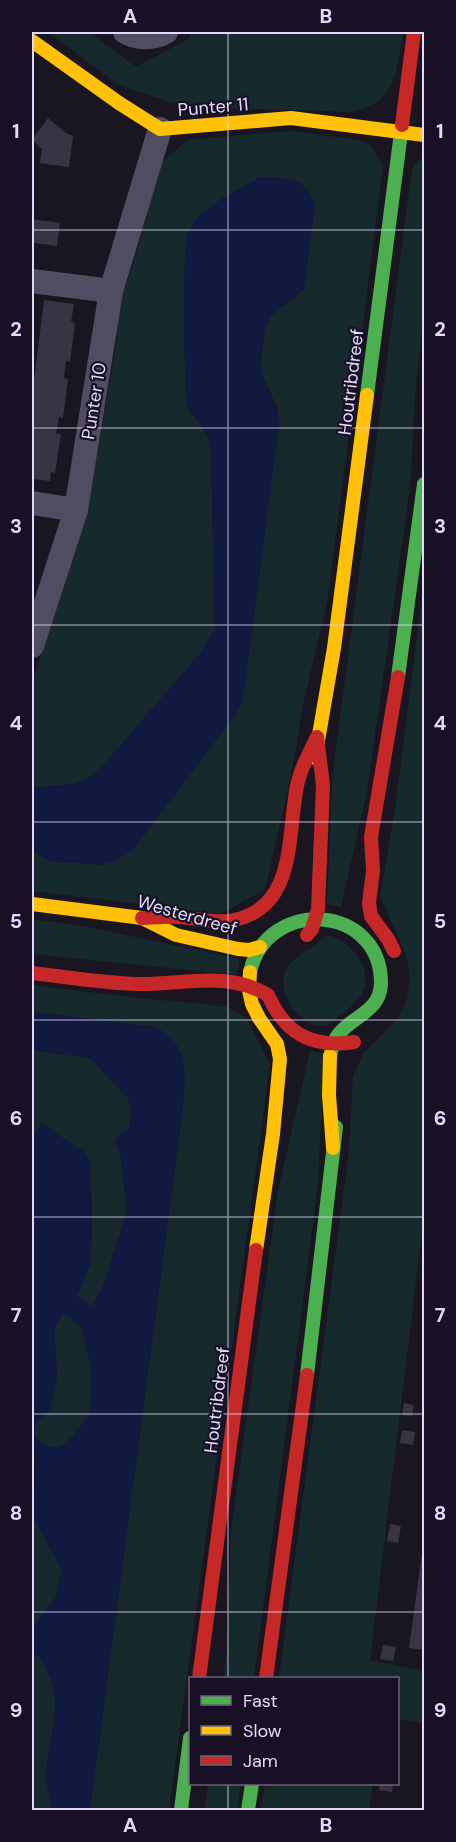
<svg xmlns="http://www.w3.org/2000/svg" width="456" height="1842" font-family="'DM Sans',sans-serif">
  <rect width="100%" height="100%" fill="#191621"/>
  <g fill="#16292d">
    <path d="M48,32H89L136,67L190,38L189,32H404C395,70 398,104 351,112L223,108L171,103L117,84Z"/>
    <polygon points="290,131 360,140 371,146 383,166 328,598 302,709 293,766 265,890 220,914 32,891 32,851 33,852 235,715 278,410 262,374 261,362 265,324 275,311 297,297 301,183 280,178 260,177 184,302 186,395 190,412 198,420 209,439 211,449 215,630 199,655 96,774 75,784 32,788 32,683 87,515 117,338 114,320 136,255 158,165 188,140"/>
    <polygon points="424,156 424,311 416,383 410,488 367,791 341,907 327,904 332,779 412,169 418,161"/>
    <polygon points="424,582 424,1215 370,1660 424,1671 424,1712 422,1723 398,1719 398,1678 279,1678 349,1151 353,1076 364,1053 399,1017 407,998 410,977 406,955 380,896 395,809"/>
    <polygon points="32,919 83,926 240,959 237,975 32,954"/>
    <path d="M326,935C351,940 376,970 361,995C354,1007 337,1017 326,1026C313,1027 301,1018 293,1009C281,993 278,971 296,958C308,948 314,948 326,935Z"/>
    <polygon points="32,985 137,998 225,1006 247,1018 270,1065 169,1810 90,1810 183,1107 155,1027 32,1012"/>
    <path d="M32,1050L90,1058L128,1098L131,1108L130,1127L115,1140L121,1157L127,1211L104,1284L92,1307L77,1296C99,1254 91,1204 89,1158L42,1123L32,1139Z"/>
    <polygon points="310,1051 324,1053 318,1184 254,1678 223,1678 227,1648 231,1531 278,1191"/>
    <polygon points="63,1312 81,1327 92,1369 90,1415 67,1443 56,1448 43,1445 35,1437 35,1424 51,1409 57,1376 54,1329"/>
    <polygon points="32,1514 62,1570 56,1597 32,1629"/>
    <path d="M32,1655L39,1656C69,1703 49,1725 46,1774C45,1786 52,1798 51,1810H32Z"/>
    <polygon points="208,1784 241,1784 237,1810 205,1810"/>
    <polygon points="265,1784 373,1784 369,1810 261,1810"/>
  </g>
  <g fill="#10193f" fill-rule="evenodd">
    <path d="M260,177L281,178L301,183L310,193L315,207L304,289C295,298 284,303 275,312C263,323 258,357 262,373C266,393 277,402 279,425L243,701L235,715L133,850L115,861L100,865L50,861L32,851V788L75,784L96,774L199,655L215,630L211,449C209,439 204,429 198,420C195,417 191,414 189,410C183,394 182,247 188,232C201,205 236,192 260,177Z"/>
    <path d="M32,1012L155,1027C191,1046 185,1073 183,1107L90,1810H51C52,1798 45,1786 46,1774C49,1726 69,1702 39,1656L32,1655V1629L56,1597L62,1570L32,1514L38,1455L32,1452V1139L41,1123L78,1148H82L89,1158L92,1231L90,1265L77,1296L92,1307L104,1284L127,1211L121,1157L115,1140L130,1127L131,1108L128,1098L90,1058L32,1050ZM63,1312L81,1327L92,1369L90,1415L67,1443L56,1448L43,1445L35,1437V1424L51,1409L57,1376L54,1329Z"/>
  </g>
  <g fill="#393443">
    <polygon points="48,118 66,133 73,136 69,167 40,163 42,149 32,140"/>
    <polygon points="32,219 60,223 57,246 34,243 32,251"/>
    <polygon points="44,300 74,304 71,322 75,323 70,362 66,361 65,370 64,378 68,379 63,418 59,417 56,434 61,434 55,473 51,472 50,481 32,479 32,397"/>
    <polygon points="404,1403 414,1405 412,1416 402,1415"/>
    <polygon points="402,1430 415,1432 413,1445 400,1443"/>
    <polygon points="390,1524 401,1526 398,1543 387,1541"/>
    <polygon points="423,1546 424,1546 424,1650 409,1648"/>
    <polygon points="383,1645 396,1647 393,1661 380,1659"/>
    <polygon points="380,1784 393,1784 392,1792 379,1790"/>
  </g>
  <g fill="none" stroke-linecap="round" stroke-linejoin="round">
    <g stroke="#504c61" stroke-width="24">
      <path d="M125,32C136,39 155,39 166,32"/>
      <polyline points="32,281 111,291"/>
      <polyline points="32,503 76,510"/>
      <polyline points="32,646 76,510 111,291 160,129"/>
    </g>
    <g stroke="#4caf50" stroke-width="14">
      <polyline points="367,395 402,125"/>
      <polyline points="398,677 424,484"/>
      <path d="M250,972C267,896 382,904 381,984C380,1012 352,1016 338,1035C333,1041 332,1049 330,1056"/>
      <polyline points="307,1375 336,1127"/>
      <polyline points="181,1810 190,1738"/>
      <polyline points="248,1810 252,1784"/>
    </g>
    <g stroke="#ffc107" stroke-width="14">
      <polyline points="32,41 119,103 160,129 291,118 424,135"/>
      <polyline points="315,758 334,648 367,395"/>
      <polyline points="32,904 142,918 176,935 238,949 249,950 260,947"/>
      <polyline points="250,972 249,990 252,1004 259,1018 277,1044 280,1059 273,1134 256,1250"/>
      <polyline points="330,1056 329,1095 333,1148"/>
    </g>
    <g stroke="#c62828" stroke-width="14">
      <polyline points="402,125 414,32"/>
      <path d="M142,918C154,918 167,916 179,917C197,918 216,924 234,920C297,907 287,835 297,786C300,769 309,754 316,739"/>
      <polyline points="307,935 312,929 318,909 323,785 317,737"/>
      <polyline points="394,951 388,939 371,916 369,903 373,871 371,837 398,677"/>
      <path d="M32,973C67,977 102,983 137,984C183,985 226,970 268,995"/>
      <path d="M270,999C287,1036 315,1048 354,1042"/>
      <polyline points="199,1678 256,1250"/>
      <polyline points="266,1678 307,1375"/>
    </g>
  </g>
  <path fill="none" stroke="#e3d9fc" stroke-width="1.5" stroke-opacity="0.55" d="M228,32V1678M32,230H424M32,428H424M32,625H424M32,822H424M32,1020H424M32,1217H424M32,1414H424M32,1612H424M228,1784V1810"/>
  <g text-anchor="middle" stroke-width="4.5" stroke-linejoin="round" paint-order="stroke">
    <g font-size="18" fill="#e3d9fc" stroke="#181126">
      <text transform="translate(213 107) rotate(-5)" y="6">Punter 11</text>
      <text transform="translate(351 382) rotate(-83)" y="6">Houtribdreef</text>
      <text transform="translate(94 401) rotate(-81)" y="6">Punter 10</text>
      <text transform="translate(187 915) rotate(16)" y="6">Westerdreef</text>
      <text transform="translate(217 1400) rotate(-83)" y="6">Houtribdreef</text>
    </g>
  </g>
  <rect width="456" height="1842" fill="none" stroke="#181126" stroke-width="66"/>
  <rect x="189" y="1677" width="210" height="108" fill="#181126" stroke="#69617c" stroke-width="1.5"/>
  <rect x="201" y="1696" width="30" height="9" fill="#4caf50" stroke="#69617c" stroke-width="1.5"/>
  <text x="243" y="1707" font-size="18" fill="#e3d9fc">Fast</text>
  <rect x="201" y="1726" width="30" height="9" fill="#ffc107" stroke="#69617c" stroke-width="1.5"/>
  <text x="243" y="1737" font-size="18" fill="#e3d9fc">Slow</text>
  <rect x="201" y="1756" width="30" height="9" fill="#c62828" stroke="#69617c" stroke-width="1.5"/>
  <text x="243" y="1767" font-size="18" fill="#e3d9fc">Jam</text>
  <rect x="33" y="33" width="390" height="1776" fill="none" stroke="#e3d9fc" stroke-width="2"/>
  <g font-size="20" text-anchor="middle" font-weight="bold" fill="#e3d9fc">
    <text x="130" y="23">A</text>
    <text x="326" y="23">B</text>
    <text x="16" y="138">1</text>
    <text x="440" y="138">1</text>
    <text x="16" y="336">2</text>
    <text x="440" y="336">2</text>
    <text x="16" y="533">3</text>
    <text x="440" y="533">3</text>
    <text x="16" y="730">4</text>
    <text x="440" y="730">4</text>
    <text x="16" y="928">5</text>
    <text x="440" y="928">5</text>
    <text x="16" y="1125">6</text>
    <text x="440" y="1125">6</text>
    <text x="16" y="1322">7</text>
    <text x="440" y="1322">7</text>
    <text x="16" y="1520">8</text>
    <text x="440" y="1520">8</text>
    <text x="16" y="1717">9</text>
    <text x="440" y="1717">9</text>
    <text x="130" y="1832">A</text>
    <text x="326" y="1832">B</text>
  </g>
</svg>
